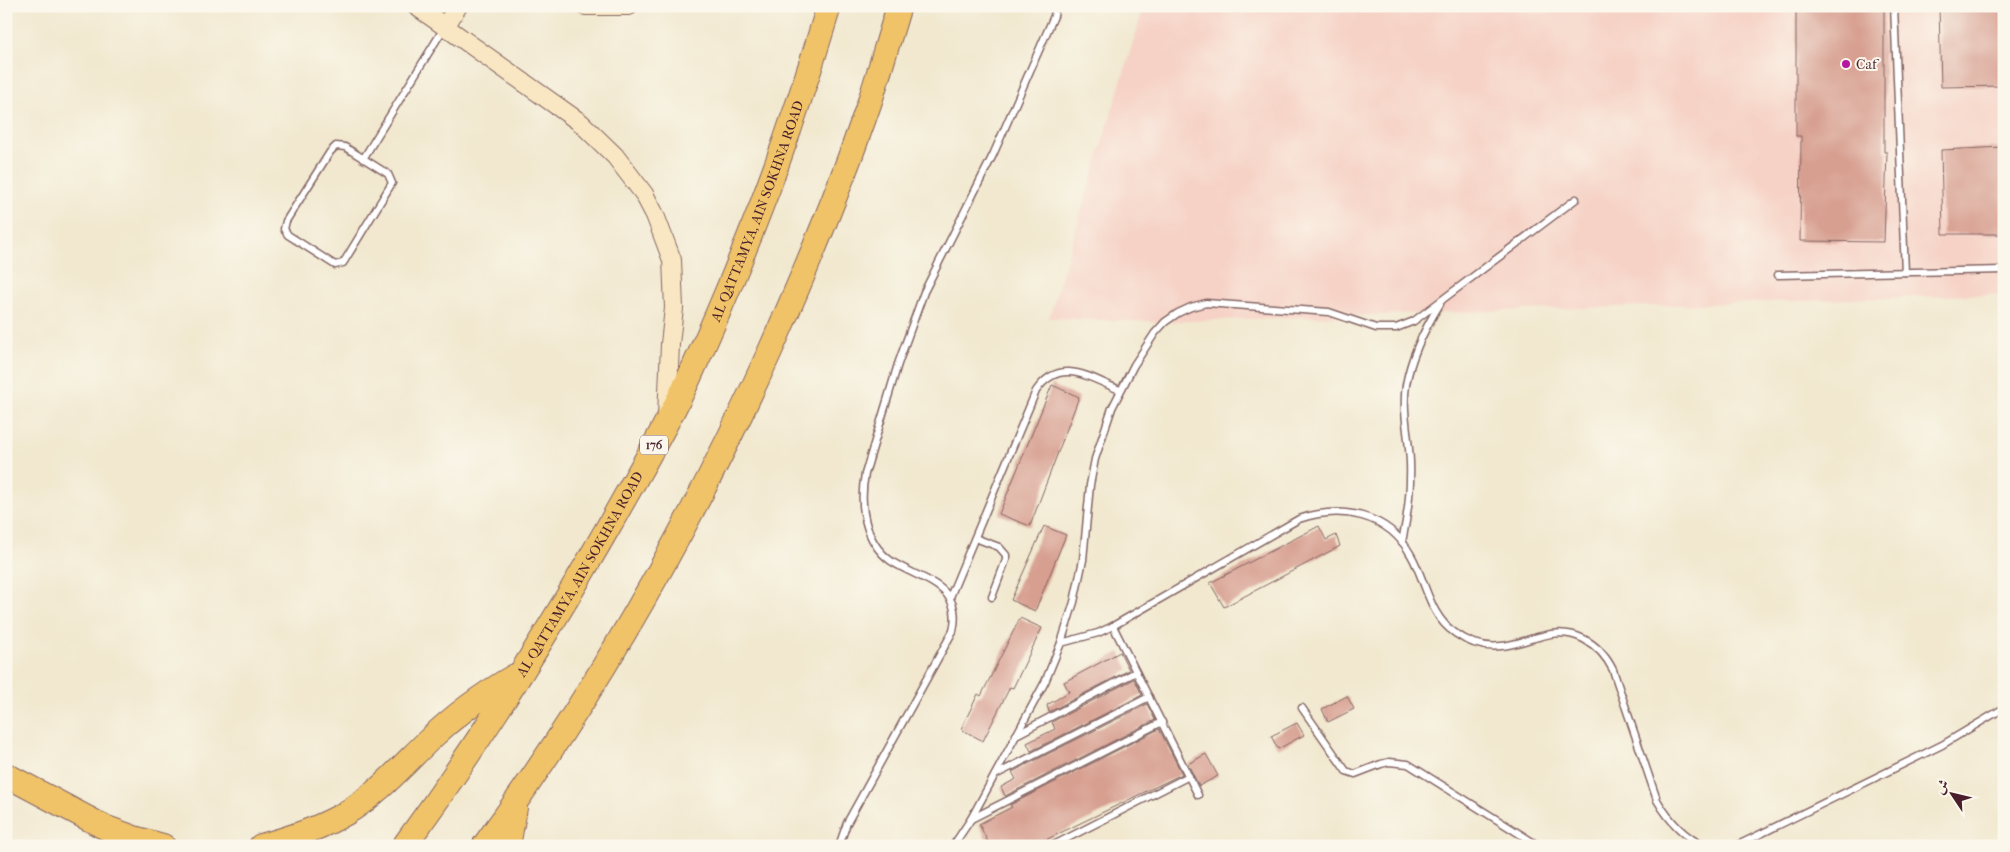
<svg xmlns="http://www.w3.org/2000/svg" width="2010" height="852" font-family="'IM FELL French Canon',Amiri,serif">
  <rect width="100%" height="100%" fill="#fbf7ec"/>
  <filter id="ink" filterUnits="userSpaceOnUse"><feTurbulence type="fractalNoise" baseFrequency=".02" numOctaves="2"/><feDisplacementMap in="SourceGraphic" scale="10" xChannelSelector="R" yChannelSelector="G"/><feConvolveMatrix kernelMatrix="1 2 1 2 8 2 1 2 1" color-interpolation-filters="sRGB"/></filter>
  <filter id="wash" filterUnits="userSpaceOnUse"><feTurbulence type="fractalNoise" baseFrequency=".0096" numOctaves="4" result="noise"/><feDisplacementMap in="SourceGraphic" scale="20" xChannelSelector="R" yChannelSelector="G"/><feGaussianBlur stdDeviation="1.12" result="paint"/><feColorMatrix in="noise" values="0 0 0 0 0 0 0 0 0 0 0 0 0 0 0 0 0 1.4 0 .05"/><feComposite in="paint" operator="in"/></filter>
  <g filter="url(#wash)">
    <rect width="100%" height="100%" fill="#f1e8cf"/>
    <polygon fill="#f6d1c5" points="1144,6 2004,6 2004,294 1161,322 1049,318"/>
    <g id="blocks">
      <g fill="#d79f90">
        <polygon points="1796,6 1884,6 1884,152 1887,152 1884,242 1800,241 1801,136 1796,136"/>
        <polygon points="1939,6 2004,6 2004,86 1941,87"/>
        <polygon points="2004,147 2004,234 1943,234 1941,150"/>
        <polygon points="1052,385 1079,397 1030,526 999,514"/>
        <polygon points="1044,526 1066,535 1035,611 1011,600"/>
        <polygon points="1319,526 1326,540 1336,535 1340,546 1224,607 1210,583"/>
        <polygon points="1020,618 1042,628 1013,688 1010,687 983,741 961,729 978,694 981,696"/>
        <polygon points="1120,652 1129,670 1049,712 1047,705 1069,692 1064,682"/>
        <polygon points="1134,679 1142,695 1031,751 1027,743 1055,729 1052,722"/>
        <polygon points="1347,696 1354,709 1328,722 1322,709"/>
        <polygon points="1147,704 1155,720 1005,796 1001,787 1016,779 1012,772"/>
        <polygon points="1297,723 1304,735 1278,749 1271,736"/>
        <polygon points="1159,729 1182,774 1033,846 990,846 979,824 1012,807 1010,805"/>
        <polygon points="1206,754 1218,776 1199,786 1188,764"/>
      </g>
    </g>
  </g>
  <g filter="url(#ink)">
    <use href="#blocks" fill-opacity="0" stroke="#846564" stroke-width="1"/>
    <g fill="none" stroke-linecap="round" stroke-linejoin="round">
      <g stroke="#846564" stroke-width="9">
        <g id="lane">
          <polyline points="1894,6 1905,272"/>
          <polygon points="336,146 345,147 388,174 392,183 345,260 343,263 335,265 288,235 284,229 286,221 330,152"/>
          <polyline points="363,159 444,28"/>
          <polyline points="1778,275 2004,270"/>
          <polyline points="975,538 999,547 1006,555 1006,560 992,597"/>
          <path d="M1402,542C1408,515 1411,489 1410,462C1409,437 1402,410 1406,385C1411,356 1425,328 1440,304"/>
          <path d="M950,597L1036,391C1060,356 1090,378 1120,390"/>
          <polyline points="1113,626 1198,795"/>
          <path d="M1061,643L1098,633L1113,626L1299,519C1341,505 1388,513 1411,555C1426,581 1429,616 1455,633C1469,643 1484,648 1501,646C1515,645 1528,639 1542,636C1573,627 1599,642 1613,670L1657,800C1668,819 1683,836 1704,846"/>
          <polyline points="1302,708 1346,771 1355,774 1381,764 1389,762 1408,764 1539,846"/>
          <polyline points="1016,735 1136,672"/>
          <polyline points="995,775 1149,697"/>
          <polyline points="971,819 1162,722"/>
          <path d="M839,846L847,823L953,631C964,584 921,581 891,561C864,542 859,504 865,474L898,364L924,292L993,155L1054,16L1056,6"/>
          <polyline points="953,846 971,819 1045,682 1061,643 1074,602 1083,560 1090,485 1095,459 1112,408 1134,365 1155,333 1165,322 1178,313 1191,307 1206,303 1329,312 1376,328 1396,328 1414,321 1576,199"/>
          <polyline points="1052,846 1189,776"/>
          <polyline points="1736,846 1942,745 2004,708"/>
        </g>
      </g>
      <g stroke="#846564" stroke-width="20">
        <g id="secondary">
          <polyline points="416,6 581,123 615,156 644,194 655,215 672,260 674,308 670,344 667,417"/>
          <polyline points="585,6 629,6"/>
          <polyline points="445,27 458,6"/>
        </g>
      </g>
      <g stroke="#846564" stroke-width="26">
        <g id="highway">
          <polyline points="6,775 104,827 134,838 163,846"/>
          <path d="M261,846C291,838 319,829 346,813C378,794 403,765 429,740C455,715 484,694 515,676"/>
          <path id="s1" d="M404,846C481,741 550,630 614,517C639,472 666,427 688,380C744,259 791,134 829,6"/>
          <path d="M484,846C597,692 691,525 770,351C806,270 841,186 870,101C880,70 889,38 899,6"/>
          <polyline points="508,846 515,808"/>
        </g>
      </g>
      <use href="#lane" stroke="#fff" stroke-width="6"/>
      <use href="#secondary" stroke="#f9e7c3" stroke-width="18"/>
      <use href="#highway" stroke="#f0c369" stroke-width="24"/>
    </g>
  </g>
  <circle fill="#b5179e" stroke="#fbf7ec" stroke-width="2" cx="1846" cy="64" r="5"/>
  <g text-anchor="middle" stroke-width="4" stroke-linejoin="round" paint-order="stroke">
    <rect fill="#fbf7ec" stroke="#7f6065" stroke-width="1" x="640" y="435.5" width="28" height="19" rx="4"/>
    <g font-size="12" font-weight="bold" fill="#4a1f2b">
      <text x="654" y="449">176</text>
    </g>
    <g font-size="14" fill="#4a1f2b" stroke="#fbf7ec" text-anchor="start">
      <text x="1856" y="69">Caf</text>
    </g>
    <g font-size="14" fill="#4a1f2b" stroke="#fbf7ec">
      <text dy="5" stroke="none"><textPath href="#s1" startOffset="729">AL QATTAMYA, AIN SOKHNA ROAD</textPath></text>
      <text dy="5" stroke="none"><textPath href="#s1" startOffset="324">AL QATTAMYA, AIN SOKHNA ROAD</textPath></text>
    </g>
  </g>
  <rect width="2010" height="852" fill="none" stroke="#fbf7ec" stroke-width="25"/>
  <g transform="translate(1952 794) rotate(305)" stroke="#fbf7ec" stroke-width="4" paint-order="stroke">
  <path d="M0-4L9 19L0 12L-9 19Z" fill="#4a1f2b"/>
  <text y="-8" font-size="14" font-weight="bold" text-anchor="middle" fill="#4a1f2b">ش</text>
  </g>
</svg>
